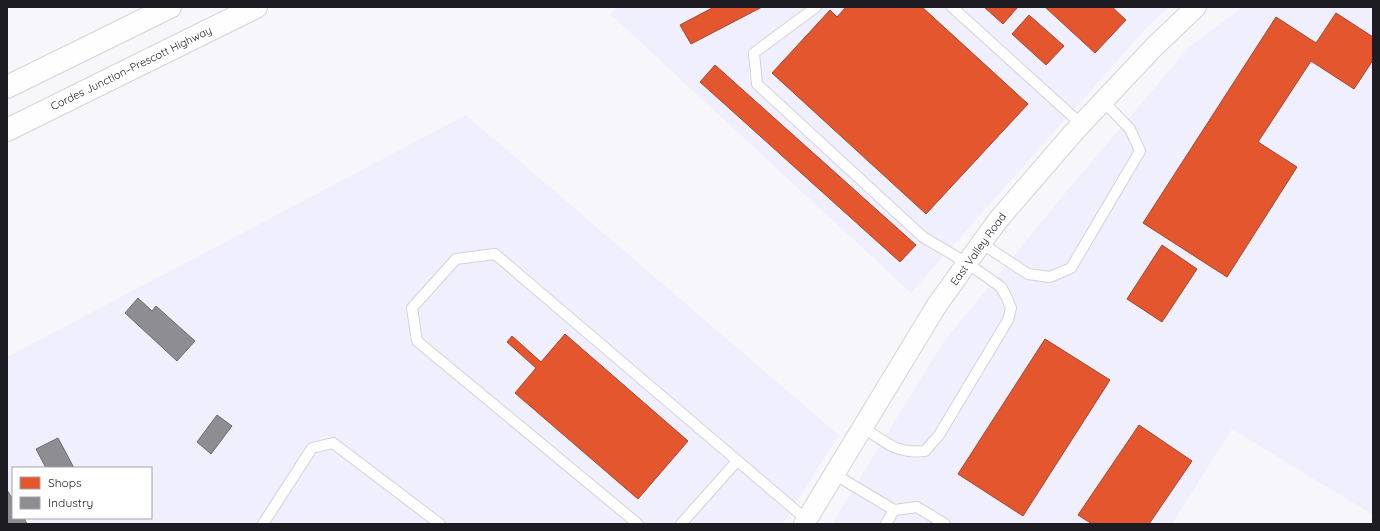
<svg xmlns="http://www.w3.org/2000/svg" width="1380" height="531" font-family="Quicksand,sans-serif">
  <rect width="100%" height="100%" fill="#f7f7fb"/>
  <g fill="#f0effd" fill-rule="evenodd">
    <polygon points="617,7 1169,7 1150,24 911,293 610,14"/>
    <polygon points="1243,7 1373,7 1373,515 1232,429 1172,524 832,524 942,344 1061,198 1190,46"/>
    <path d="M466,115L839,435L783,524H7V357ZM13,468H151V518H13Z"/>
  </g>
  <g fill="#e4572e" stroke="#a8452b">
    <polygon points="714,7 762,7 691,44 680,25"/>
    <polygon points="846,7 922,7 1028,104 926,214 772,73 830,10 837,17"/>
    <polygon points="984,7 1016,7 1017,8 1003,24"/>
    <polygon points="1045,7 1112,7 1126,20 1095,53"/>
    <polygon points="1336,13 1373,37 1373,60 1354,89 1311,61 1258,142 1297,167 1227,277 1143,223 1276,17 1316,43"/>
    <polygon points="1029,15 1064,46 1046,65 1012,34"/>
    <polygon points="715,65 916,245 900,262 700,82"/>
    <polygon points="1162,245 1197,269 1162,322 1127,299"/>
    <polygon points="565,334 688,441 638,499 515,393 536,368 507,342 512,336 541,362"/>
    <polygon points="1045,339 1110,380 1023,516 958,474"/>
    <polygon points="1139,425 1192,461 1149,524 1092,524 1078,515"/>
  </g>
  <g fill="#8d8d92" stroke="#6b6b71">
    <polygon points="138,298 152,311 156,306 195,341 177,361 125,313"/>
    <polygon points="217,415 232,426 211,454 197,442"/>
    <polygon points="58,438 74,468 46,468 36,449"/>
    <polygon points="7,490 13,500 13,518 24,518 27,524 7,524"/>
  </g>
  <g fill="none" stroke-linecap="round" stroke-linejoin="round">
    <g stroke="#d3d3d8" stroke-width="12">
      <g id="service">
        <path d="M816,7L754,53L757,84L923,237L967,263L1001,287L1006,296L1011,308L1008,320L939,435L925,451C895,454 886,442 862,427"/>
        <polyline points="952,7 1081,124"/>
        <polyline points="981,243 1028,274 1050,277 1071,268 1140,151 1130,129 1103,101"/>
        <polyline points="834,474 894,510 917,507 945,524"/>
        <polyline points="263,524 312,448 333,443 440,524"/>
        <polyline points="638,524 417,341 412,308 456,259 495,254 807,520"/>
        <polyline points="681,524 737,461"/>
        <polyline points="886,524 894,510"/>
      </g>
    </g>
    <g stroke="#d3d3d8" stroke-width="22">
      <polyline id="minor" points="804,524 937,305 998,220 1074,132 1155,46 1196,7"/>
    </g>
    <g stroke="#d3d3d8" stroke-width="24">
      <g id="primary">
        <polyline points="7,87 170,7"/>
        <polyline points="7,130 256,7"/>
      </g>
    </g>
    <use href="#service" stroke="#fefefe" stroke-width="10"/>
    <use href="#minor" stroke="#fefefe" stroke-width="20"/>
    <use href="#primary" stroke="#fefefe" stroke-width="22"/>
  </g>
  <g text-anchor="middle" stroke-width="4" stroke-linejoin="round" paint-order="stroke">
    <g font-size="11" fill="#1d1c23" stroke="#fff">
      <text transform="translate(131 68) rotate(-26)" y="4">Cordes Junction–Prescott Highway</text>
      <text transform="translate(978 249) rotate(-54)" y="4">East Valley Road</text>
    </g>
  </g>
  <rect width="1380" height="531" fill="none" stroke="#1d1c23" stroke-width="16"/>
  <rect x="12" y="467" width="140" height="52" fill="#ffffff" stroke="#a5a4a7"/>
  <rect x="20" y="477" width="20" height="12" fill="#e4572e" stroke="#a5a4a7"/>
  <text x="48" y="487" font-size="12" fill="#1d1c23">Shops</text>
  <rect x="20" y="497" width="20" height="12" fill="#8d8d92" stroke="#a5a4a7"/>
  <text x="48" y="507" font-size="12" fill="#1d1c23">Industry</text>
</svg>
